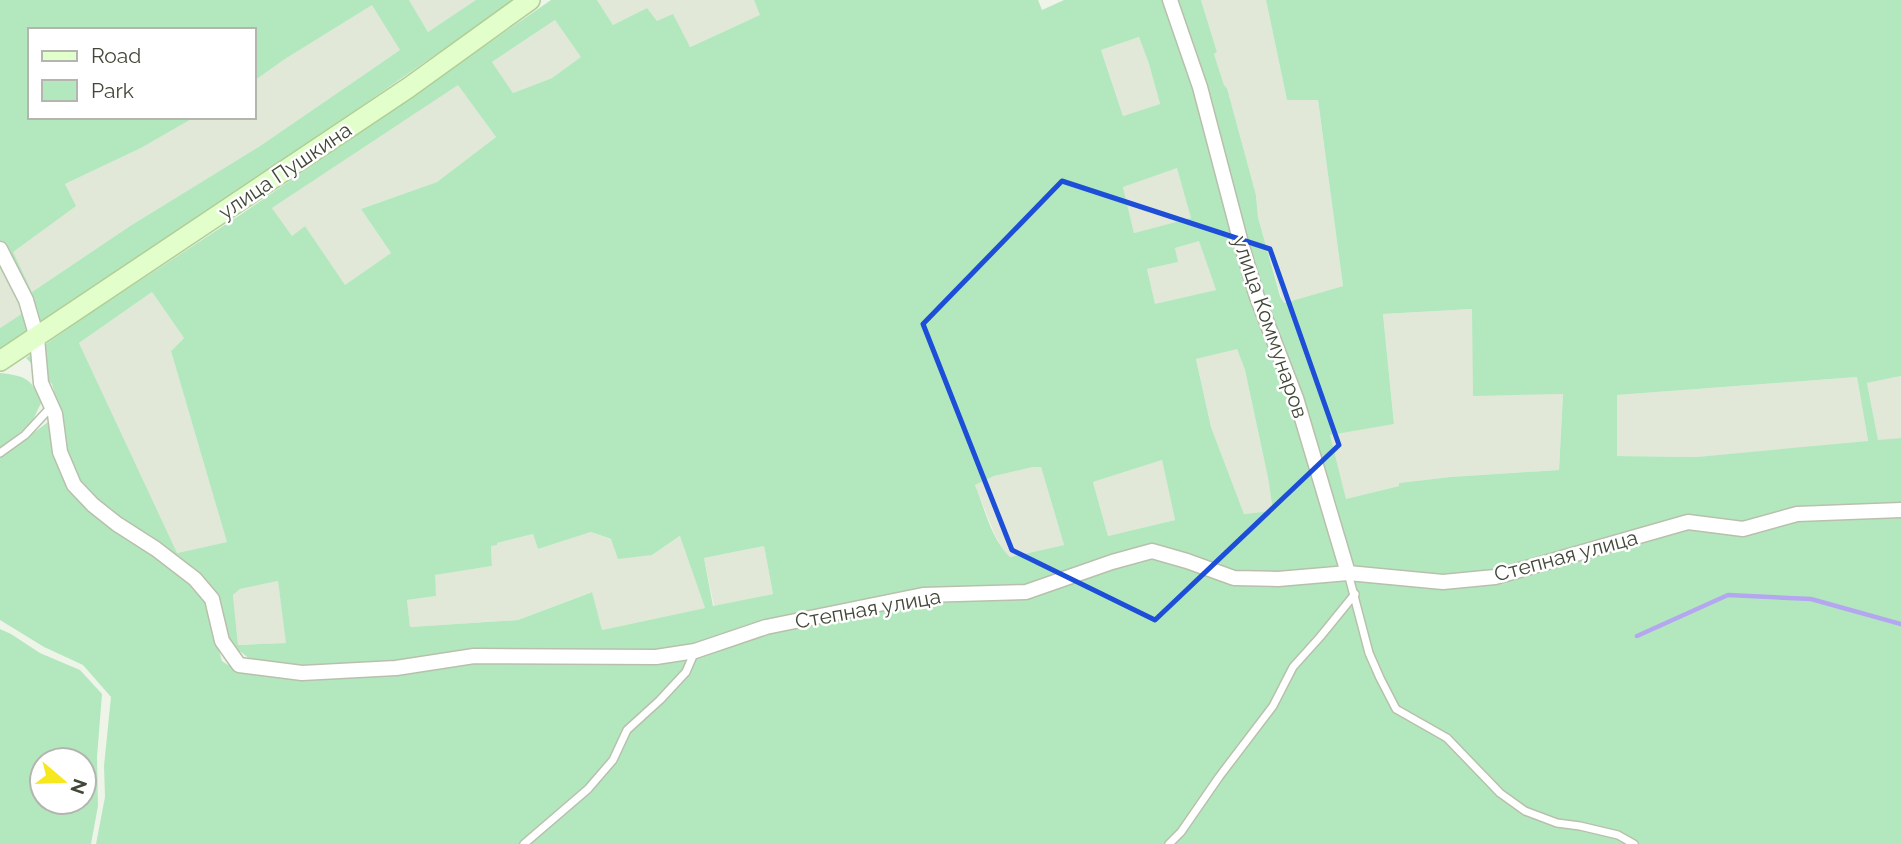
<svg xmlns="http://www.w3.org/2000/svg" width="1901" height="844" font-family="Raleway,sans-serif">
  <rect width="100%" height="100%" fill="#eff4e9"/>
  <g fill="#e1e8d8">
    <polygon points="409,0 476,0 476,1 428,32"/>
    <polygon points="597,0 754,0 761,15 689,47 657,21 647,8 613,25"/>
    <polygon points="1201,0 1266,0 1287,100 1318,100 1343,286 1283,303 1258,217 1256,195 1227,88 1224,85 1214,54 1217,52"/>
    <polygon points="373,4 400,50 260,146 130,226 32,292 12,252 75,206 65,184 141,148 195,117 254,117 254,81 285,59"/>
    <polygon points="555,20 582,57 552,78 513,93 492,62"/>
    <polygon points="1139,37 1149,64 1160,104 1123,116 1101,50"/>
    <polygon points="458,84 496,137 437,182 361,209 391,253 345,286 305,226 292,236 272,208"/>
    <polygon points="1177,167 1192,218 1134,233 1123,187"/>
    <polygon points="1199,240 1216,290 1155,305 1147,269 1177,262 1175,248"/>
    <polygon points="0,268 23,313 0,328"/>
    <polygon points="152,292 184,338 171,351 228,542 176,553 79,343"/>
    <polygon points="1472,309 1563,393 1559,470 1450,477 1399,483 1399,486 1346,499 1329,435 1394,423 1383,314"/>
    <polygon points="1237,348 1245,370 1268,478 1273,511 1244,514 1211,427 1196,359"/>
    <polygon points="1901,376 1901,438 1878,441 1867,383"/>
    <polygon points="1857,377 1868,442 1696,457 1617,456 1617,395"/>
    <polygon points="1162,460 1175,520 1108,536 1093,482"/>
    <polygon points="1033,467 1041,467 1064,545 1010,557 1003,550 995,535 975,485 994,476"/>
    <polygon points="591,532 652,555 681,536 705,608 602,630 591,592 518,620 410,627 407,600 436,596 434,575 492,566 491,546 497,543 533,534 538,549"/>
    <polygon points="764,546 773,594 714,606 704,558"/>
    <polygon points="278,581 287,643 238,645 233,595 240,589"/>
  </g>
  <g fill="#b3e8bf" fill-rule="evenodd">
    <path d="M0,0H409L428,32L476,0H514L261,176L39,326L0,243ZM372,5L400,50L260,146L130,226L32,292L13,252L76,206L65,184L141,148L195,117H30V30H254V81L285,59Z"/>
    <path d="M551,0H597L613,25L647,8L657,21L673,14L690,47L760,15L754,0H1038L1042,10L1064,0H1163L1196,89L1235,244L1253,301L1293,401L1323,504L1331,501L1289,364L1250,256L1206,91L1174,0H1201L1217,52L1214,54L1224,85L1227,88L1256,195L1258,217L1280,296L1284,303L1343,286L1318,100H1287L1266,0H1901V376L1867,383L1878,440L1901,438V844H96L105,797L104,766L111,697L83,665L44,647L0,620V458L52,419L58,460L71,490L95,516L123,536L154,552L193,586L204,600L222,661L236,670L277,676L356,677L414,670L459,662L498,660L665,663L726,646L776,630L912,601L1019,597L1160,550L1150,547L1072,570L1018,588L908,592L752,627L685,648L644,652L463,653L393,664L301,669L251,660L237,649L224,630L214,592L200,577L154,541L113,515L92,499L78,483L64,449L60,413L52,384L26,358L86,316L243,213ZM555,20L581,57L552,78L513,93L492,62ZM1139,37L1149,64L1160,104L1123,116L1101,50ZM458,85L496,137L437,182L361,209L391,253L345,285L305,226L292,236L272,208ZM1177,168L1191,218L1134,233L1123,187ZM1199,241L1216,290L1155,304L1147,269L1178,262L1175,248ZM152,292L184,338L171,351L227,542L177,553L79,343ZM1472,309L1473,396L1563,394L1559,470L1450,477L1399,483V486L1346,499L1330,435L1394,424L1383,314ZM1237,349L1245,370L1268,478L1273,511L1244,514L1211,427L1196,359ZM1857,377L1868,441L1696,457L1617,456V395ZM1162,460L1175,520L1108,536L1093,482ZM1033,467H1041L1064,545L1010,557C991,539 985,509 975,485L994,476ZM591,532L611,539L618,559L652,555L680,536L705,608L602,630L592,592L518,620L410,627L407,600L436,596L435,575L492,566L491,546L497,545V543L533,534L538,549ZM764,546L773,594L713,606L704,558ZM278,581L286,643L238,645L233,595L240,589Z"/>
    <polygon points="0,256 24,303 31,332 0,351 0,328 23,313 0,268"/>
    <path d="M0,373C26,376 30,378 42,401L31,424L0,448Z"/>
    <path d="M0,629L11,634L40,653L80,670L102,694L97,757L98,806L91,844H0ZM42,760H84V802H42Z"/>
  </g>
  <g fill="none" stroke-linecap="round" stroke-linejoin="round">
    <polyline stroke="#b4a7f0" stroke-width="4.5" points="1637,636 1728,595 1811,599 1901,624"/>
    <g stroke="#b8c0ac" stroke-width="10">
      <g id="lane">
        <polyline points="0,453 25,435 51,407"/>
        <polyline points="1348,573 1369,653 1380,678 1396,709 1447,738 1500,793 1525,811 1557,823 1580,826 1618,835 1634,844"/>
        <polyline points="524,844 588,789 613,760 627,730 660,700 686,672 695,651"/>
        <polyline points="1169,844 1181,832 1219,777 1273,706 1293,667 1320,637 1355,594"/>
      </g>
    </g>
    <g stroke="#b8c0ac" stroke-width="17">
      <g id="street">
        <polyline points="1170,0 1200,87 1241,243 1257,297 1296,398 1348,573"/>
        <polyline points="0,249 26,300 37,338 41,383 55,414 60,452 74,485 93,505 117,524 156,549 195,579 212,599 222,641 239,665 302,673 396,668 474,656 656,657 695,651 766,627 923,595 1026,592 1112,562 1152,551 1187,561 1234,578 1278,579 1348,573 1443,582 1495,577 1688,522 1743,529 1797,514 1901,510"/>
      </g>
    </g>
    <g stroke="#b1ce95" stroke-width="22">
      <polyline id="secondary" points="0,361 408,88 530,0"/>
    </g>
    <use href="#lane" stroke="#fff" stroke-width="7"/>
    <use href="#street" stroke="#fff" stroke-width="14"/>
    <use href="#secondary" stroke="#e2feca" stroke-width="19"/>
  </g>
  <path fill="none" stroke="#1d4ed8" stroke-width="5" stroke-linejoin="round" d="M1062,181L1270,249L1339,445L1155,620L1012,550L923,324Z"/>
  <g text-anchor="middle" stroke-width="5" stroke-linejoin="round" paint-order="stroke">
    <g font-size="21" fill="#424838" stroke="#fff">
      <text transform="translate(285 171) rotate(-34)" y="7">улица Пушкина</text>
      <text transform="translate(1270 327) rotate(71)" y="7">улица Коммунаров</text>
      <text transform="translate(1566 556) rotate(-15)" y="7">Степная улица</text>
      <text transform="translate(868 609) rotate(-10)" y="7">Степная улица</text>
    </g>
  </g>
  <rect x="28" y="28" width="228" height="91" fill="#ffffff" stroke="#b3b6af" stroke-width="2"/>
  <rect x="42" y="51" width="35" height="10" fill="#e2feca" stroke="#b3b6af" stroke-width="2"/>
  <text x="91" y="63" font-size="21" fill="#424838">Road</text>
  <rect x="42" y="80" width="35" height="21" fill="#b3e8bf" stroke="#b3b6af" stroke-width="2"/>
  <text x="91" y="98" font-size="21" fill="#424838">Park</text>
  <g transform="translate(63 781) rotate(109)"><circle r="33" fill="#ffffff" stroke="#b3b6af" stroke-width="2"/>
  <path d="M0-5L12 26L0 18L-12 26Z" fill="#f7e71e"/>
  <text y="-10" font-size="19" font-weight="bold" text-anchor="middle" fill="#424838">N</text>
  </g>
</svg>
